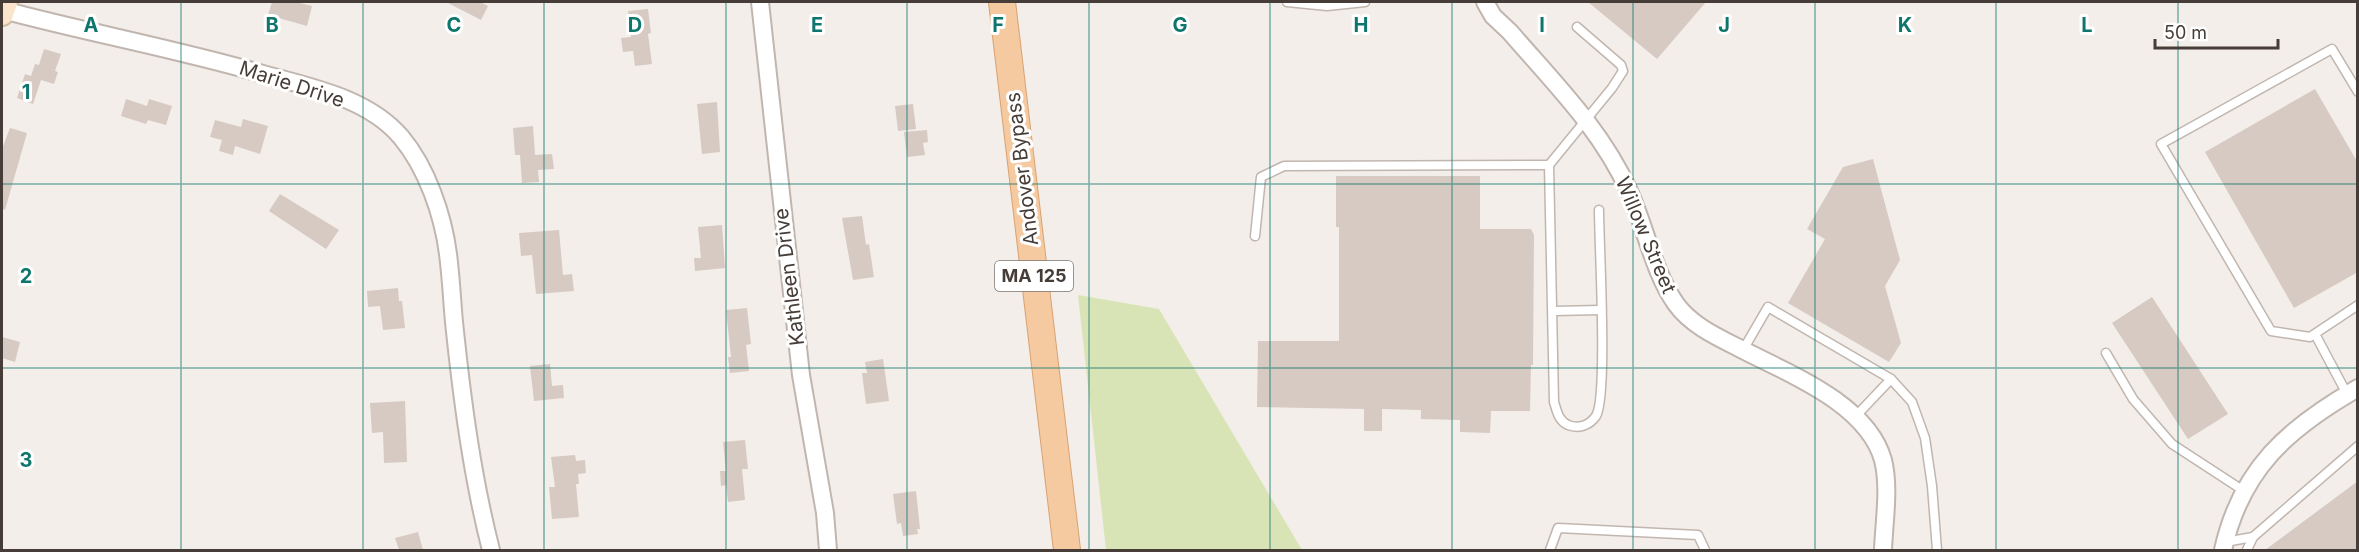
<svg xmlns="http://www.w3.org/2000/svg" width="2359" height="552" font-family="Inter,sans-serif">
  <rect width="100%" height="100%" fill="#f3eee9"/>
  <polygon fill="#d9e4b6" points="1078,295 1159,309 1302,550 1106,550"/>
  <g fill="#d7cac2">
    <polygon points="272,2 296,2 312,6 307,26 268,15"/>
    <polygon points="446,2 480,2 488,6 481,20"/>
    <polygon points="1588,2 1706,2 1657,59"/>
    <polygon points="648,9 651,33 648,34 652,64 635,66 633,51 623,52 621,38 631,37 628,11"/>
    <polygon points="44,49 61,54 55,71 58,72 54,84 41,80 33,104 17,98 25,74 31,76 35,64 39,65"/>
    <polygon points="2315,89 2358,163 2358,272 2294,308 2205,152"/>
    <polygon points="126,99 147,106 149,99 172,106 166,125 148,120 146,124 121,116"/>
    <polygon points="717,102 720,152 702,154 697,104"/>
    <polygon points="913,104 916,129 898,131 895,106"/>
    <polygon points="243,119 268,126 260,154 235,146 233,155 219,151 222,140 210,137 215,120 241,127"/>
    <polygon points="533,126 535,155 552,154 554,169 538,170 539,182 522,183 520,155 515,155 513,128"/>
    <polygon points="10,128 27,133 5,210 2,209 2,149"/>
    <polygon points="927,130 928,142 923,143 925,155 907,157 904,132"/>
    <polygon points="1873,159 1900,260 1885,286 1901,343 1889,362 1788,303 1825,239 1807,229 1843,167"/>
    <polygon points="1336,176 1480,176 1480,229 1531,229 1534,235 1533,365 1531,365 1530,411 1491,411 1490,433 1460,432 1460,420 1421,419 1421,410 1382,409 1382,431 1364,431 1364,409 1257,407 1258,341 1339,341 1339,227 1336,227"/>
    <polygon points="280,194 339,230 326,249 269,211"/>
    <polygon points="862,216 866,245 869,244 874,277 853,280 842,218"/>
    <polygon points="722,225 725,268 695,271 694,258 701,258 698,227"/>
    <polygon points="559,230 563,275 572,274 574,291 536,294 532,255 521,256 519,233"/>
    <polygon points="398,288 399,301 402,301 405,328 383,330 380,306 368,307 367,291"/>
    <polygon points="2152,297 2228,414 2188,439 2112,323"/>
    <polygon points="747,308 751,344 746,345 749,371 730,373 728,357 731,357 726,310"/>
    <polygon points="2,337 20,342 15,362 2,358"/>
    <polygon points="883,359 889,401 866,404 862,373 867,373 865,362"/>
    <polygon points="550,364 552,386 563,385 564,398 534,401 530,366"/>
    <polygon points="405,401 407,462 384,463 383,432 372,433 370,403"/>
    <polygon points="745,440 748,469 742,469 745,500 728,502 726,485 721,486 720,471 726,471 723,442"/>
    <polygon points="575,455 576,461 585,460 586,473 578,474 579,484 576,484 579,517 552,519 549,487 555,487 551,457"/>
    <polygon points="2358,481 2358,550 2265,550"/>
    <polygon points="916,491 920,529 917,529 918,534 903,536 901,523 897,524 893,494"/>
    <polygon points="418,532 423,550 399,550 395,538"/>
  </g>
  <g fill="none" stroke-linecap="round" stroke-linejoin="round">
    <g stroke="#c1b6af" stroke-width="11">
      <g id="lane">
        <polyline points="1287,2 1327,6 1365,2"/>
        <path d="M1577,27L1621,65L1623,71L1612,88L1549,165L1554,402C1557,411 1558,420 1568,425C1578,429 1589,426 1596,416C1608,397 1599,243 1599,210"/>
        <polyline points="2358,92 2332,49 2161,144 2271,331 2310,337 2358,305"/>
        <polyline points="1255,236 1261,177 1284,166 1549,165"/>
        <polyline points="1554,311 1601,310"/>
        <polyline points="2315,334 2347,394"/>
        <polyline points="1743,350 1768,307 1891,379 1912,402 1925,438 1932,486 1937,550"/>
        <polyline points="2106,353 2133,399 2172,444 2244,491"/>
        <polyline points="1855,417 1891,379"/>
        <polyline points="2225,542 2253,537 2358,446"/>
        <polyline points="1550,550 1558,528 1698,535 1705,550"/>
        <polyline points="2247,550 2253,537"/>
      </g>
    </g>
    <g stroke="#c1b6af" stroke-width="20">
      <g id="street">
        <polyline points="760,2 801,375 825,513 828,550"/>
        <path d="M1485,2L1493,16L1510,32C1554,83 1601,129 1629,191C1646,228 1653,271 1676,304C1691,325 1717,337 1739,348C1787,373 1867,403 1883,460C1890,488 1884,522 1883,550"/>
        <path d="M3,10C89,33 177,49 263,74C310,87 368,98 401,137C427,168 443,215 448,254C451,277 452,300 454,322C462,399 472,476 491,550"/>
        <path d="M2223,550C2241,469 2288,428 2358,388"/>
      </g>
    </g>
    <g stroke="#d2b99f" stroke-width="26">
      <polyline id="secondary" points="2,14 6,2"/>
    </g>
    <g stroke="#d9a271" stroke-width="28">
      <polyline id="primary" points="1002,2 1067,550"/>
    </g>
    <use href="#lane" stroke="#fff" stroke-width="8"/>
    <use href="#street" stroke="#fff" stroke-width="16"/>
    <use href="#secondary" stroke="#fae5cc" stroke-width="22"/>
    <use href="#primary" stroke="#f5caa0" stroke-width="26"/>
  </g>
  <path fill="none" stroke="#0f766e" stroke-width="1.5" stroke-opacity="0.55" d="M181,2V550M363,2V550M544,2V550M726,2V550M907,2V550M1089,2V550M1270,2V550M1452,2V550M1633,2V550M1815,2V550M1996,2V550M2178,2V550M2,184H2358M2,368H2358"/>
  <g text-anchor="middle" stroke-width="6" stroke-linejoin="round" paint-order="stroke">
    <rect fill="#fff" stroke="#7e7774" stroke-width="1.5" x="995" y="261" width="78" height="30" rx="4.5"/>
    <g font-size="18" font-weight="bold" fill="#463d38">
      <text x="1034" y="282">MA 125</text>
    </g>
    <g font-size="20" fill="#463d38" stroke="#fff">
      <text transform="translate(292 84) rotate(18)" y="7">Marie Drive</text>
      <text transform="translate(1022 169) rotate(-97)" y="7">Andover Bypass</text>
      <text transform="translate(1646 235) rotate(67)" y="7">Willow Street</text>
      <text transform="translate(789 277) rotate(-97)" y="7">Kathleen Drive</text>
    </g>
  </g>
  <g font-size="20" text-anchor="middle" font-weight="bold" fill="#0f766e" stroke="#fff" stroke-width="6" stroke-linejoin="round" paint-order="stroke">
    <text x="91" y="32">A</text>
    <text x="272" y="32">B</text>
    <text x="454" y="32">C</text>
    <text x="635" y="32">D</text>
    <text x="817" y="32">E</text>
    <text x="998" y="32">F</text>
    <text x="1180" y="32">G</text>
    <text x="1361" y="32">H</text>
    <text x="1542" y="32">I</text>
    <text x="1724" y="32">J</text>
    <text x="1905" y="32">K</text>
    <text x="2087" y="32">L</text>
    <text x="26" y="99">1</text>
    <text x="26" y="283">2</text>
    <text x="26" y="467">3</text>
  </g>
  <rect width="2359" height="552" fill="none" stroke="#463d38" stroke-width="6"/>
  <path d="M2155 39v9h123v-9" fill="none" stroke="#463d38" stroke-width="3"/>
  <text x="2164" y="39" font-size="18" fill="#463d38" stroke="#ffffff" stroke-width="4.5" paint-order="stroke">50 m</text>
</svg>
